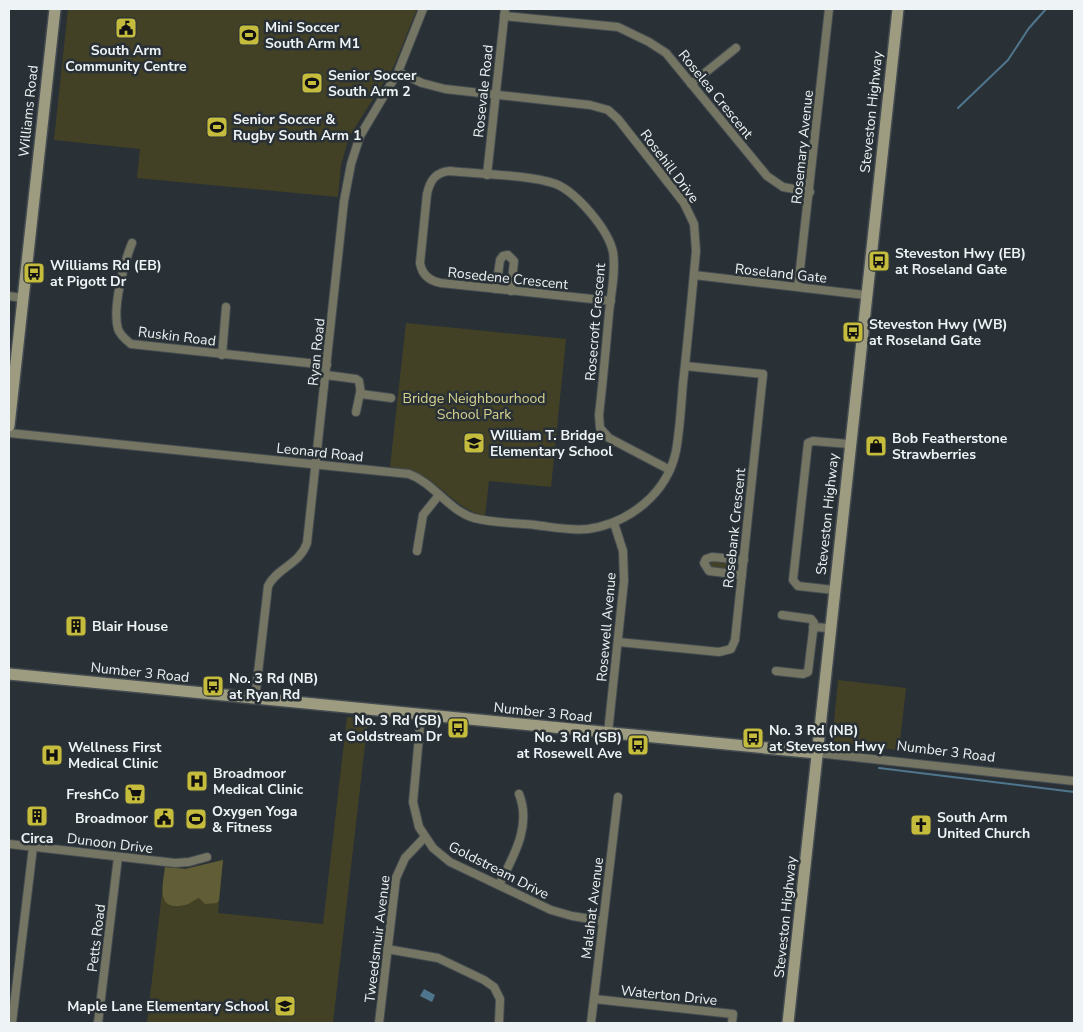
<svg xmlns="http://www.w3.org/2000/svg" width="1083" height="1032" font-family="'Nunito Sans',sans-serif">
  <rect width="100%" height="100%" fill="#293136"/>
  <g fill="#434125">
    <polygon points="68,9 417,9 394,66 349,137 341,165 338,197 137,178 140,149 54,140"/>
    <path d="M406,323L566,339L551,487L489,481L485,516C454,509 439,479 409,470C403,468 396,468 390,467Z"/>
    <polygon points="713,561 732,563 734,568 731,570 713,568 710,564"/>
    <polygon points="838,680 906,688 899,750 832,743"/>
    <polygon points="347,717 368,719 333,1023 147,1023 165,867 185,869 223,860 218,913 323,924"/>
  </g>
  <path fill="#605d37" d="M223,860L219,900L217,903L205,904L199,898C194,899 191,904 185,905C155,912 163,885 165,867L185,869Z"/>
  <polygon fill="#4f768d" points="424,989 435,995 432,1002 420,996"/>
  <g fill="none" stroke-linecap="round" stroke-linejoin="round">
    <g stroke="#4f768d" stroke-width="2">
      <polyline points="958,108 1008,60 1029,28 1046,9"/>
      <polyline points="879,768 1074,792"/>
    </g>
    <g stroke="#454c51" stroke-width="10">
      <g id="street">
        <polyline points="504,16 618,27 649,42 666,53 767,176 783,187 810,192"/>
        <polyline points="691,84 736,48"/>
        <polyline points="487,175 505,9"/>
        <path d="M132,243C124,263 112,308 118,329C120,335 126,340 131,344L327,365"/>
        <polyline points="694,275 865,295"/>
        <polyline points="798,287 829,9"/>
        <polyline points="496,289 500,260 503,256 508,255 514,261 511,291"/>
        <polyline points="9,296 22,298"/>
        <path d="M611,301L441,283C430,281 422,275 420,263L427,194C430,180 436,172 450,171C479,174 530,175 556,184C577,193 608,229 613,252C616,272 611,293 609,313C606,347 603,381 599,415L600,428L609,438L670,470"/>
        <polyline points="222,355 226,307"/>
        <polyline points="326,375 356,379 359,381 361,394 391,398"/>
        <polyline points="356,412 360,393"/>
        <path d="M9,433L409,474C434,483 448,510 474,518C494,523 515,523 535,525C552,527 570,531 588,529C629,523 667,494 676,451C680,429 681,406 683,383C688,339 692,295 696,251L694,224L684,203L618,119L608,110L590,105L445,89L422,83L398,72"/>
        <polyline points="593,439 602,432"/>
        <polyline points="417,551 423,515 439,495"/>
        <polyline points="742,575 709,571 704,563 706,559 712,557 744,560"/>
        <polyline points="834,590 798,586 793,580 808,443 813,441 849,444"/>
        <polyline points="813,627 829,628"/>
        <polyline points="618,642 719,652 731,649 735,640 763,374 685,366"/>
        <polyline points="776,671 803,674 808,672 814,623 811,619 782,615"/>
        <path d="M255,699L268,586C277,568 300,564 307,543L344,201L351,164L360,136L398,72L423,9"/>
        <polyline points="421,715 413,802 419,827 433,848 450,862 551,910 572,916 603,921"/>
        <polyline points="608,733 624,581 623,551 614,523"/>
        <polyline points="817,753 1074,781"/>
        <polyline points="9,844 175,863 189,862 207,857"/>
        <path d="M499,885C513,857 532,826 519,794"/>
        <polyline points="387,949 438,958 484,980 494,987 500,999 499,1023"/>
        <polyline points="594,999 733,1014 732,1023"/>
        <polyline points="12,1023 33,847"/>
        <polyline points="98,1023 118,857"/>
        <polyline points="379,1023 396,878 405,858 424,838"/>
        <polyline points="591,1023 618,797"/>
      </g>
    </g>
    <g stroke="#454c51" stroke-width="14">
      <g id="secondary">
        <polyline points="9,426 55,9"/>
        <polyline points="9,674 817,753"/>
        <polyline points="788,1023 898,9"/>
      </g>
    </g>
    <use href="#street" stroke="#757563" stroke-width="8"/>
    <use href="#secondary" stroke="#9d9b80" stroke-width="11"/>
  </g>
  <defs>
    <g id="civic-square" transform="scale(1.125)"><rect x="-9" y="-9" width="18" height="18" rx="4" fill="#c5bc3d" stroke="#293136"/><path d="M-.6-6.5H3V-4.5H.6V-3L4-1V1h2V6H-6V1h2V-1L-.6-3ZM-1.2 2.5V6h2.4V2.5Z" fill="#111"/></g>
    <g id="stadium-square" transform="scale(1.125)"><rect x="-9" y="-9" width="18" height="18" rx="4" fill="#c5bc3d" stroke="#293136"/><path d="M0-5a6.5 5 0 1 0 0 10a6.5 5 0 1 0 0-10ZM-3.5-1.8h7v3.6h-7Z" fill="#111"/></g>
    <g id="bus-square" transform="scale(1.125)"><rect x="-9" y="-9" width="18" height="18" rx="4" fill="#c5bc3d" stroke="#293136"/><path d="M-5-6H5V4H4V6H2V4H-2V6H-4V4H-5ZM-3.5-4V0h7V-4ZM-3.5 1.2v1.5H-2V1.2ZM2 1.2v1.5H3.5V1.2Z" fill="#111"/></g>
    <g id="school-square" transform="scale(1.125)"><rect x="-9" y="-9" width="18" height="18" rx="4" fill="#c5bc3d" stroke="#293136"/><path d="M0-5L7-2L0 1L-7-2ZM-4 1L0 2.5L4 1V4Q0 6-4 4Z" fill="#111"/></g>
    <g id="shop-square" transform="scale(1.125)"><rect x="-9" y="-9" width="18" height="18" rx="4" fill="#c5bc3d" stroke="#293136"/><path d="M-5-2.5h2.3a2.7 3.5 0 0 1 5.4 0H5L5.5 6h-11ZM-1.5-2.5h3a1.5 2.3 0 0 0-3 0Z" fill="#111"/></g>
    <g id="building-square" transform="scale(1.125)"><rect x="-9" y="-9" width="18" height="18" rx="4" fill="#c5bc3d" stroke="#293136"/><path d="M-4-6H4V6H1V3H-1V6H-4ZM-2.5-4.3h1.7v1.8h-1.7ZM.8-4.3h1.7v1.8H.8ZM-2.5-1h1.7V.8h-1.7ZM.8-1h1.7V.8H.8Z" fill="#111"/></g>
    <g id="hospital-square" transform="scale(1.125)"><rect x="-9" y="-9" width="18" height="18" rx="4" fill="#c5bc3d" stroke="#293136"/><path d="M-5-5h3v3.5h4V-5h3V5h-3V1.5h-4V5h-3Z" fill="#111"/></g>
    <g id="supermarket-square" transform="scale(1.125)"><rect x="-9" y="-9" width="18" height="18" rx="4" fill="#c5bc3d" stroke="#293136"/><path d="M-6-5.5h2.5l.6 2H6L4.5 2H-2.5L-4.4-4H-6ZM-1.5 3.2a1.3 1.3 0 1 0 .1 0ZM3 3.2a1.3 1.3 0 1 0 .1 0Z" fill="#111"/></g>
    <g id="church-square" transform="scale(1.125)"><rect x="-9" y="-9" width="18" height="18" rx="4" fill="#c5bc3d" stroke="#293136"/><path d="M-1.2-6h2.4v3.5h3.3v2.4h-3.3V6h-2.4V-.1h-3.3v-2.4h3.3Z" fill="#111"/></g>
  </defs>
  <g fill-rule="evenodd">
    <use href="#civic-square" x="126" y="28"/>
    <use href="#stadium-square" x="249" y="35"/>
    <use href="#stadium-square" x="312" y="83"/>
    <use href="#stadium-square" x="217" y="127"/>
    <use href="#bus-square" x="879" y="261"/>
    <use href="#bus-square" x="34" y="273"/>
    <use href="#bus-square" x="853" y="332"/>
    <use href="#school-square" x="474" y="443"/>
    <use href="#shop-square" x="876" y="446"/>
    <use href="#building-square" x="76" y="626"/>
    <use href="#bus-square" x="213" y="686"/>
    <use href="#bus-square" x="458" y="728"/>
    <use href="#bus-square" x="753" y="738"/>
    <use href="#bus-square" x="638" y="745"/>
    <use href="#hospital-square" x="52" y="755"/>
    <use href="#hospital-square" x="197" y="781"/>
    <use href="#supermarket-square" x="135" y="794"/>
    <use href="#building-square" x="37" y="816"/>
    <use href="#civic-square" x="164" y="818"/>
    <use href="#stadium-square" x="196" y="819"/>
    <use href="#church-square" x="921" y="825"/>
    <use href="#school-square" x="285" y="1006"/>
  </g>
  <g text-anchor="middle" stroke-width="5" stroke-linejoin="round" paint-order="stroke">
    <g font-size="14" font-weight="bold" fill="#eef3f6" stroke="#293136" text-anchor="start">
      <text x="265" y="32">Mini Soccer<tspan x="265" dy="16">South Arm M1</tspan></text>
      <text x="126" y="55" text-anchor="middle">South Arm<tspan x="126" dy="16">Community Centre</tspan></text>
      <text x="328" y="80">Senior Soccer<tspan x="328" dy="16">South Arm 2</tspan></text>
      <text x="233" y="124">Senior Soccer &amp;<tspan x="233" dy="16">Rugby South Arm 1</tspan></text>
      <text x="895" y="258">Steveston Hwy (EB)<tspan x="895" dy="16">at Roseland Gate</tspan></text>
      <text x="50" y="270">Williams Rd (EB)<tspan x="50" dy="16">at Pigott Dr</tspan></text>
      <text x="869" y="329">Steveston Hwy (WB)<tspan x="869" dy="16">at Roseland Gate</tspan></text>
      <text x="490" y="440">William T. Bridge<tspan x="490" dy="16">Elementary School</tspan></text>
      <text x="892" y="443">Bob Featherstone<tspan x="892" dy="16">Strawberries</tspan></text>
      <text x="92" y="631">Blair House</text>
      <text x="229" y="683">No. 3 Rd (NB)<tspan x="229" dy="16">at Ryan Rd</tspan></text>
      <text x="442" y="725" text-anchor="end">No. 3 Rd (SB)<tspan x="442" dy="16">at Goldstream Dr</tspan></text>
      <text x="769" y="735">No. 3 Rd (NB)<tspan x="769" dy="16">at Steveston Hwy</tspan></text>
      <text x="622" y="742" text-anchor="end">No. 3 Rd (SB)<tspan x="622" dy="16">at Rosewell Ave</tspan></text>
      <text x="68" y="752">Wellness First<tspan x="68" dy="16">Medical Clinic</tspan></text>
      <text x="213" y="778">Broadmoor<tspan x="213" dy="16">Medical Clinic</tspan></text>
      <text x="119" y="799" text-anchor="end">FreshCo</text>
      <text x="212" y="816">Oxygen Yoga<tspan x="212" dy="16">&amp; Fitness</tspan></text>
      <text x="937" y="822">South Arm<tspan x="937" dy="16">United Church</tspan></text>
      <text x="148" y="823" text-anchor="end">Broadmoor</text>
      <text x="37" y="843" text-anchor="middle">Circa</text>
      <text x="269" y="1011" text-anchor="end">Maple Lane Elementary School</text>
    </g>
    <g font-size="14" fill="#eef3f6" stroke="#293136">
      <text transform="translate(483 91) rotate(-84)" y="5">Rosevale Road</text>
      <text transform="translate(716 94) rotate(51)" y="5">Roselea Crescent</text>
      <text transform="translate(28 111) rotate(-84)" y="5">Williams Road</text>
      <text transform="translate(871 112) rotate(-84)" y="5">Steveston Highway</text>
      <text transform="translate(802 147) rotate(-84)" y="5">Rosemary Avenue</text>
      <text transform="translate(670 166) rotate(53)" y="5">Rosehill Drive</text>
      <text transform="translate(781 273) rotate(6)" y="5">Roseland Gate</text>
      <text transform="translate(508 278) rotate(6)" y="5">Rosedene Crescent</text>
      <text transform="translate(595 322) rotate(-85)" y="5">Rosecroft Crescent</text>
      <text transform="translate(177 336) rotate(7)" y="5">Ruskin Road</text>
      <text transform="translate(316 352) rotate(-84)" y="5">Ryan Road</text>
      <text transform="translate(320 452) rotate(6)" y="5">Leonard Road</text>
      <text transform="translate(827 514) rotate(-84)" y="5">Steveston Highway</text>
      <text transform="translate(734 528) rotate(-84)" y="5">Rosebank Crescent</text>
      <text transform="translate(606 627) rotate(-85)" y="5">Rosewell Avenue</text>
      <text transform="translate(140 672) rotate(6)" y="5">Number 3 Road</text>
      <text transform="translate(543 712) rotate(6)" y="5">Number 3 Road</text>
      <text transform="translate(946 751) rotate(7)" y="5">Number 3 Road</text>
      <text transform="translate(110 843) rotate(7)" y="5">Dunoon Drive</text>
      <text transform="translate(499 870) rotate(27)" y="5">Goldstream Drive</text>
      <text transform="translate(592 908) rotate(-83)" y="5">Malahat Avenue</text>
      <text transform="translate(785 917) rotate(-84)" y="5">Steveston Highway</text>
      <text transform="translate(96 938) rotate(-83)" y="5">Petts Road</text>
      <text transform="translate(377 939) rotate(-83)" y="5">Tweedsmuir Avenue</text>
      <text transform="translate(669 995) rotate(6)" y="5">Waterton Drive</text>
    </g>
    <g font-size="14" fill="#d7d390" stroke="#293136">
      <text x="474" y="403">Bridge Neighbourhood<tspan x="474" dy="16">School Park</tspan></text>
    </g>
  </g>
  <rect width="1083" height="1032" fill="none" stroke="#eef3f6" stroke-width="20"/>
</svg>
